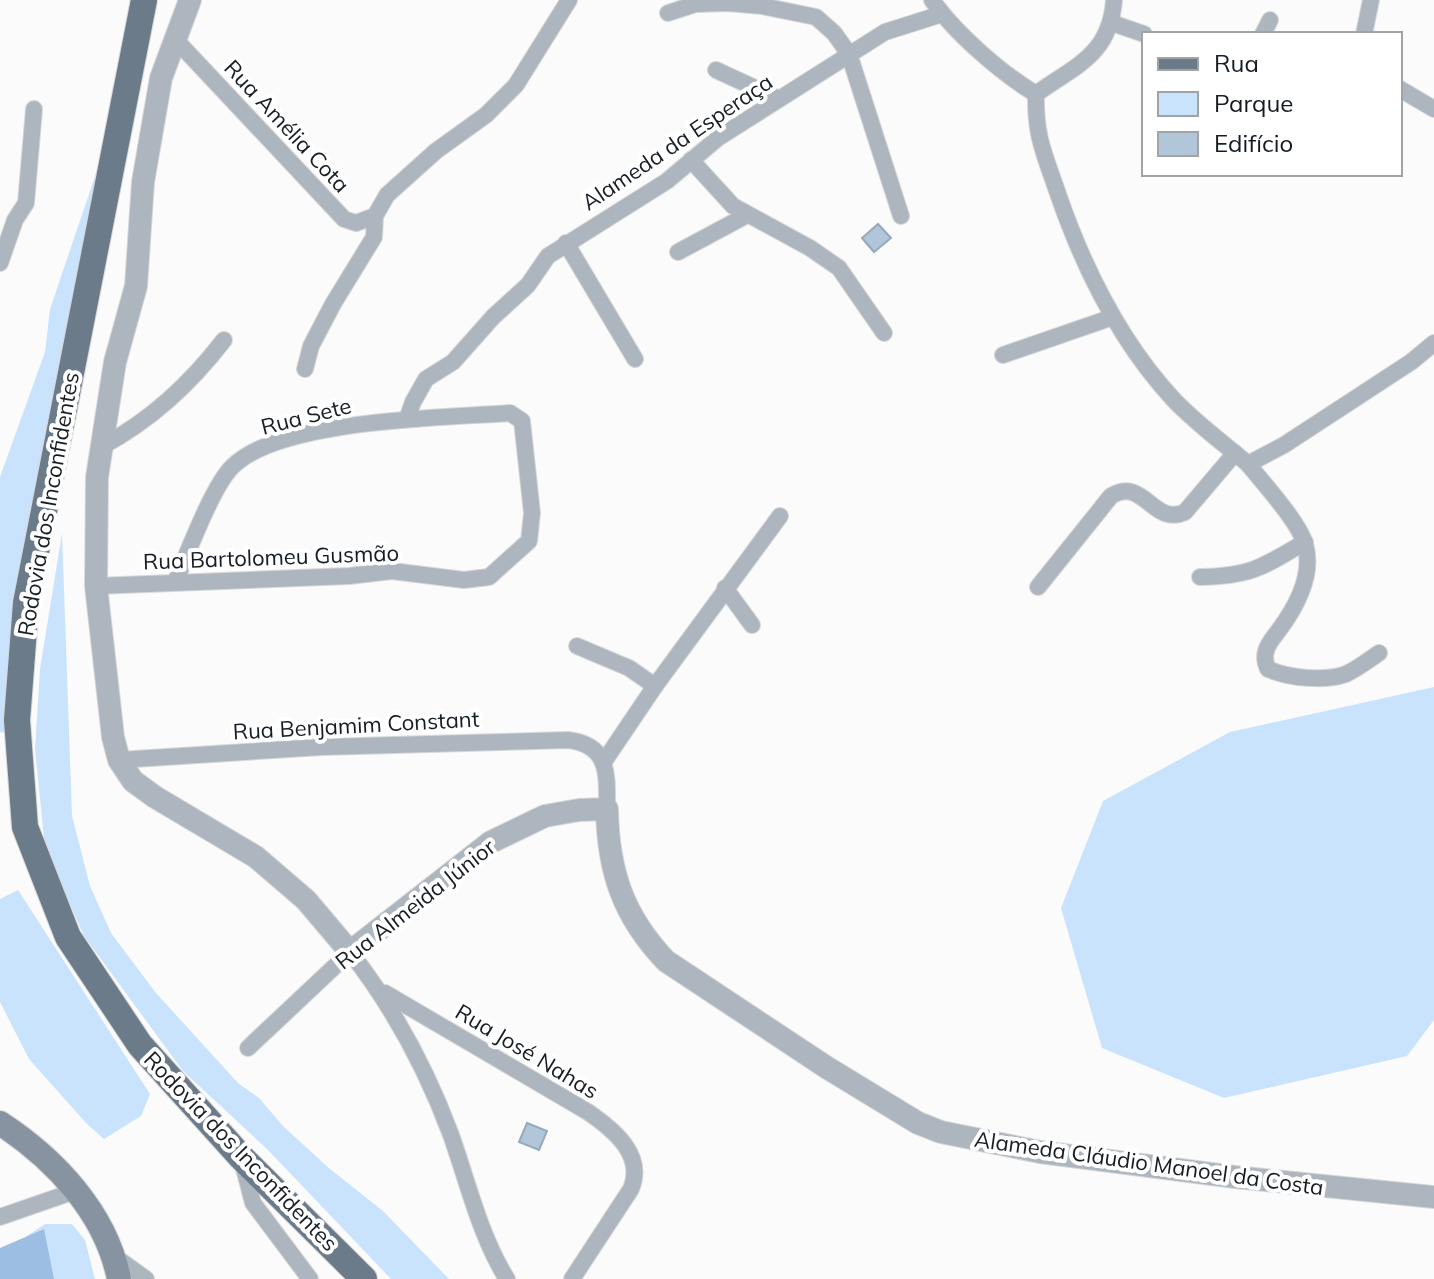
<svg xmlns="http://www.w3.org/2000/svg" width="1434" height="1279" font-family="Mulish,sans-serif">
  <rect width="100%" height="100%" fill="#fbfbfb"/>
  <g fill="#cae3fd">
    <polygon points="105,147 5,733 0,732 0,477 45,352 50,309"/>
    <polygon points="62,533 72,816 90,886 111,933 156,993 238,1083 259,1098 284,1127 330,1169 383,1211 449,1279 391,1279 268,1150 183,1071 84,936 45,848 35,749 40,669"/>
    <polygon points="1434,687 1434,1020 1407,1056 1224,1098 1102,1048 1061,908 1103,801 1230,732"/>
    <polygon points="18,890 150,1094 141,1116 104,1139 87,1124 29,1059 0,1002 0,899"/>
    <path d="M45,1224H72L85,1240L95,1279H0C0,1251 24,1238 45,1224Z"/>
  </g>
  <polygon fill="#9bbee2" points="44,1229 54,1279 0,1279 0,1248"/>
  <g fill="#b2c6da" stroke="#96a9bc" stroke-width="2">
    <polygon points="878,224 891,238 874,252 862,238"/>
    <polygon points="527,1123 547,1131 539,1150 519,1142"/>
  </g>
  <g fill="none" stroke-linecap="round" stroke-linejoin="round">
    <g stroke="#d6d7d8" stroke-width="18">
      <g id="minor">
        <path d="M932,0C955,33 1002,74 1036,94"/>
        <path d="M1114,0C1110,55 1076,65 1036,94C1035,138 1045,155 1058,194C1084,269 1120,342 1174,400C1197,424 1223,443 1248,464L1284,445L1411,362L1434,343"/>
        <polyline points="668,13 696,4 728,3 762,6 816,17 834,33 849,54 901,216"/>
        <polyline points="1112,23 1144,34"/>
        <polyline points="1263,34 1270,20"/>
        <polyline points="1364,34 1371,0"/>
        <polyline points="174,38 344,219 356,223 375,216"/>
        <polyline points="716,70 779,99"/>
        <polyline points="1400,89 1434,109"/>
        <polyline points="691,160 733,206 810,248 839,268 884,333"/>
        <polyline points="566,243 635,359"/>
        <polyline points="678,252 747,215"/>
        <polyline points="0,263 15,220 26,203 34,109"/>
        <polyline points="1003,355 1113,317"/>
        <polyline points="305,369 311,346 333,304 374,237 375,216 387,195 436,151 486,115 516,85 569,0"/>
        <polyline points="407,419 413,402 426,379 453,362 493,317 528,285 548,256 667,181 718,138 885,32 942,14"/>
        <path d="M101,447C151,420 189,385 224,340"/>
        <path d="M1248,464C1263,483 1299,522 1305,544C1314,574 1296,607 1279,630C1274,637 1268,643 1266,651C1264,658 1265,663 1268,669C1289,678 1324,682 1346,674C1357,669 1369,660 1379,653"/>
        <path d="M1200,577C1251,576 1263,567 1305,542"/>
        <path d="M96,586L349,576L392,571L464,580L489,577L529,541L532,513L522,421L510,413C443,418 279,419 232,467C212,487 188,553 175,582"/>
        <path d="M1038,587L1111,496C1144,476 1153,527 1185,512L1235,453"/>
        <polyline points="725,588 752,625"/>
        <polyline points="577,646 629,668 655,686"/>
        <path d="M119,760L322,747L568,740C610,745 607,775 607,809"/>
        <polyline points="603,763 655,686 780,516"/>
        <path d="M385,993L588,1112C614,1130 645,1155 631,1189L572,1279"/>
        <path d="M248,1048L350,952C394,1008 426,1068 451,1135C468,1183 480,1236 507,1279"/>
        <polyline points="242,1161 253,1203 310,1279"/>
        <polyline points="0,1217 75,1191"/>
        <polyline points="114,1256 146,1279"/>
      </g>
    </g>
    <g stroke="#d6d7d8" stroke-width="24">
      <path id="tertiary" d="M190,0L161,78L143,182L136,286L115,362L97,477L96,586L113,737L119,760L133,781L155,797L256,857L306,900L350,952L491,842L545,816L579,810L607,809C608,871 623,916 666,961L826,1067L918,1123L941,1132L1040,1152L1235,1177L1434,1197"/>
    </g>
    <g stroke="#d6d7d8" stroke-width="26">
      <path id="secondary" d="M0,1123C55,1159 106,1213 119,1279"/>
    </g>
    <g stroke="#d6d7d8" stroke-width="28">
      <polyline id="primary" points="144,0 26,603 17,720 25,827 68,937 140,1045 241,1157 364,1279"/>
    </g>
    <use href="#minor" stroke="#adb5be" stroke-width="16"/>
    <use href="#tertiary" stroke="#adb5be" stroke-width="22"/>
    <use href="#secondary" stroke="#8793a0" stroke-width="24"/>
    <use href="#primary" stroke="#6c7b8a" stroke-width="26"/>
  </g>
  <g text-anchor="middle" stroke-width="8" stroke-linejoin="round" paint-order="stroke">
    <g font-size="22" fill="#151c23" stroke="#fff">
      <text transform="translate(287 126) rotate(47)" y="8">Rua Amélia Cota</text>
      <text transform="translate(677 142) rotate(-34)" y="8">Alameda da Esperaça</text>
      <text transform="translate(306 416) rotate(-14)" y="8">Rua Sete</text>
      <text transform="translate(48 504) rotate(-80)" y="8">Rodovia dos Inconfidentes</text>
      <text transform="translate(271 557) rotate(-2)" y="8">Rua Bartolomeu Gusmão</text>
      <text transform="translate(356 725) rotate(-3)" y="8">Rua Benjamim Constant</text>
      <text transform="translate(415 904) rotate(-38)" y="8">Rua Almeida Júnior</text>
      <text transform="translate(527 1051) rotate(31)" y="8">Rua José Nahas</text>
      <text transform="translate(241 1151) rotate(46)" y="8">Rodovia dos Inconfidentes</text>
      <text transform="translate(1149 1163) rotate(8)" y="8">Alameda Cláudio Manoel da Costa</text>
    </g>
  </g>
  <rect x="1142" y="32" width="260" height="144" fill="#ffffff" stroke="#a1a4a7" stroke-width="2"/>
  <rect x="1158" y="58" width="40" height="12" fill="#6c7b8a" stroke="#a1a4a7" stroke-width="2"/>
  <text x="1214" y="72" font-size="24" fill="#151c23">Rua</text>
  <rect x="1158" y="92" width="40" height="24" fill="#cae3fd" stroke="#a1a4a7" stroke-width="2"/>
  <text x="1214" y="112" font-size="24" fill="#151c23">Parque</text>
  <rect x="1158" y="132" width="40" height="24" fill="#b2c6da" stroke="#a1a4a7" stroke-width="2"/>
  <text x="1214" y="152" font-size="24" fill="#151c23">Edifício</text>
</svg>
